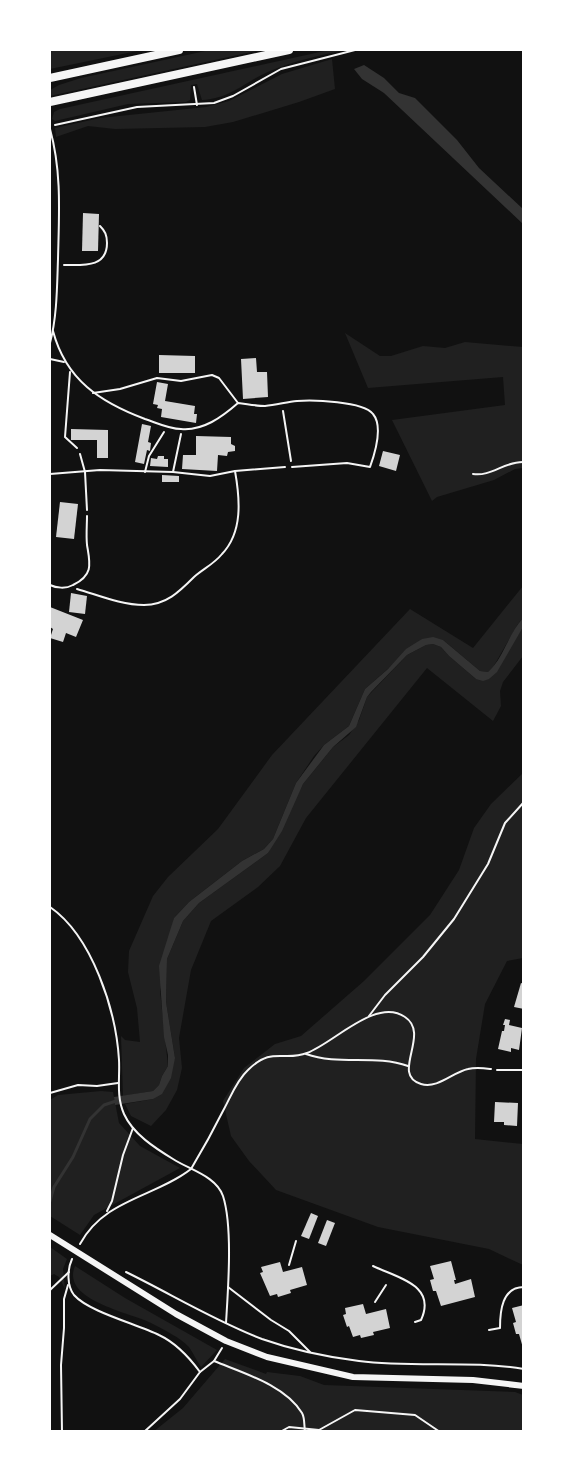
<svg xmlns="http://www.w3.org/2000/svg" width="573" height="1481" font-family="'Libre Baskerville',serif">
  <rect width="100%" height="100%" fill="#111"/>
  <g fill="#202020">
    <polygon points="50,50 142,50 50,69"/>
    <polygon points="210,50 260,50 50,96 50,90 59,85 81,78"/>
    <path d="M329,50H346C320,55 294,61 270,71C244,82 232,98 202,100L197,84L191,85L190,100L186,102L128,104L55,121L52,119L54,112L60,109Z"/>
    <polygon points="332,59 335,89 299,102 233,122 205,127 115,129 88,126 56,137 55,128 100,118 206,107 229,101 282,74"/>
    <polygon points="345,333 380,356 391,356 423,346 445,348 465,342 523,347 523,468 515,469 494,480 437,497 432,501 392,420 505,405 503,377 368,388"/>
    <polygon points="523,586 523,618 518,624 492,669 488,672 480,671 443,640 422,639 365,689 349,726 324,745 314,756 296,783 273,839 264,849 242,861 189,902 174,918 160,991 168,1066 162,1076 159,1085 153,1091 123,1096 121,1036 125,1040 140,1042 137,1008 128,972 129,951 153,896 168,877 218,829 272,755 410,609 473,648"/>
    <polygon points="523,627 523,656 503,682 500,691 501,706 493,721 427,668 306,818 280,866 258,887 211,921 191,970 179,1038 182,1068 177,1090 166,1110 151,1126 131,1116 125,1104 153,1099 175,1058 166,1002 167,959 183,921 199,903 268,853 303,784 333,747 349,735 359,720 367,697 407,655 426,645 433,644 441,647 449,656 476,679 489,679"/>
    <polygon points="523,773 523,958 507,961 485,1004 476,1059 475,1139 523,1144 523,1265 489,1249 378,1227 276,1190 249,1161 231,1136 223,1101 244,1068 275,1044 301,1036 364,981 430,915 459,870 474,828 491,804"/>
    <polygon points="101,1091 113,1092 119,1123 140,1146 180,1168 94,1215 80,1235 50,1216 50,1100 58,1095"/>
    <polygon points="50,1247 67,1259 63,1269 65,1289 59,1277 54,1274 50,1276"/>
    <path d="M75,1266L125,1298L217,1350L201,1367C197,1361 193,1353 189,1347C181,1338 164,1330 153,1324C133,1313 60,1301 75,1266Z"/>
    <polygon points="225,1359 266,1374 267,1372 300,1376 324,1385 515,1392 523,1395 523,1431 153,1432 183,1408"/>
  </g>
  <g fill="#333">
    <polygon points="364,65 384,78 399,93 415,98 457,140 479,168 523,209 523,224 384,93 362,79 354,69"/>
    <path d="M523,618V627L497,672L489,679L483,681L476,679L449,656L441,647L433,644L426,645L407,655L371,692L367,697L356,727L333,747L303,784L282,831L268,853L199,903L183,921L167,959L166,1002L175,1058L171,1078L162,1094L153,1099L115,1105L114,1097L153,1091L159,1085L162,1076L168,1066V1055L164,1037L159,966L174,918L189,902L242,861L264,849L273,839L296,783L324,745L349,726L365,689L388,669L406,649L422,639L433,637L443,640L480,671L488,672C504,658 508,634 523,618Z"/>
  </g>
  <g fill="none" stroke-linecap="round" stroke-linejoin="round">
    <polyline stroke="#333" stroke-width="3" points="50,1201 54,1187 73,1157 90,1119 104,1105 116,1101"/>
  </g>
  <g fill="#d3d3d3">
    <polygon points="83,213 99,214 98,251 82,251"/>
    <polygon points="159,355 195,356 195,373 159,373"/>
    <polygon points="256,358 257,372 267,372 268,397 243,399 241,359"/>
    <polygon points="157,382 168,384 165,401 195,406 194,414 197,414 196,423 161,417 162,409 157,408 158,405 153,404"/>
    <polygon points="142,424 151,426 148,442 151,443 150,451 147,450 144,464 135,462"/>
    <polygon points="71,429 108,430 108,458 97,458 97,440 71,440"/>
    <polygon points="196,436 231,437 231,444 235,446 235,451 228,452 227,456 218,455 217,471 182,469 183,455 196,455"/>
    <polygon points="383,451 400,455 396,471 379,466"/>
    <polygon points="158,456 164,456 164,459 168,459 168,467 150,466 151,458 157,459"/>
    <polygon points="162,475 179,476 179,482 162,482"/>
    <polygon points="60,502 78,504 74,539 56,537"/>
    <polygon points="71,593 87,596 85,614 69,612"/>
    <polygon points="50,607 83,620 76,637 66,633 63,642 50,638 53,629 50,627"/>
    <polygon points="521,983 524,984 524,1009 514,1007"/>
    <polygon points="505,1019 510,1020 509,1025 522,1028 519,1050 511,1048 511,1052 498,1049 502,1031 504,1031 505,1025 503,1025"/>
    <polygon points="495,1102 518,1103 517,1126 504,1125 504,1122 494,1122"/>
    <polygon points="311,1213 318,1216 309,1239 301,1236"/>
    <polygon points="327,1220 335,1223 326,1246 318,1243"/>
    <polygon points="451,1261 456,1280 454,1280 455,1284 471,1279 475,1297 441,1306 436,1291 433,1291 430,1280 434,1279 430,1266"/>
    <polygon points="280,1262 283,1272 302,1267 307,1285 290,1290 291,1293 278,1297 277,1294 270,1296 260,1273 263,1272 261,1267"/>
    <polygon points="363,1304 366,1314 386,1309 390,1328 373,1332 374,1335 361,1338 360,1335 353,1337 349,1326 347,1327 343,1315 346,1314 345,1308"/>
    <polygon points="524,1305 524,1348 523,1348 519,1334 516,1334 513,1323 516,1322 512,1308"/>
  </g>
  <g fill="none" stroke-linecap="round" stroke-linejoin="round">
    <g stroke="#f5f5f5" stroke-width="2">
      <polyline points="194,87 197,105"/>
      <polyline points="55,125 137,107 214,103 233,96 281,69 355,50"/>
      <path d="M64,265C83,265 107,268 107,243C107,235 105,231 100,226"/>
      <polyline points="283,411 291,461"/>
      <polyline points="80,454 85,472 87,510"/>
      <polyline points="145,472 149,456 164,432"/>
      <polyline points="173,472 181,434"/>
      <polyline points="50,474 100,470 173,472 210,476 235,471 285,467"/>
      <path d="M473,474C491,477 505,461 524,462"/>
      <path d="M77,589C98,595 121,605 144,605C166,605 179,592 194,577C203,569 214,564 222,554C243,532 240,499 235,471"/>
      <path d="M50,907C92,936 116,1010 119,1060C120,1078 116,1096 124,1114C133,1134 155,1148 173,1159C190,1170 216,1176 223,1196C233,1227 228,1290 226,1323"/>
      <polyline points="369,1016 385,995 423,957 454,919 488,864 505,823 524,802"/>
      <path d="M306,1054C339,1066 375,1054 408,1066"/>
      <polyline points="50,1093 78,1085 97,1086 118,1083"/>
      <polyline points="107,1211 112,1201 123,1155 133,1128"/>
      <path d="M80,1244C104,1199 155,1197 191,1169C203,1149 214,1129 224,1109C231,1096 237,1080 248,1070C272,1046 284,1062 307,1053C334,1043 376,997 405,1017C431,1034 390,1075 421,1084C438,1089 453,1072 468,1069C476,1067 483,1068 491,1069"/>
      <path d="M72,1259C67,1270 67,1286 74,1295C89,1312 137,1324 159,1335C176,1343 189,1357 200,1372L180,1399L144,1432"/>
      <polyline points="289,1265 296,1241"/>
      <path d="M373,1266C398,1278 437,1285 421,1320L415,1322"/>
      <path d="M126,1272C171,1294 215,1321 262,1339C293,1350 327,1357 359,1361C414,1368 469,1360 524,1369"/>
      <polyline points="228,1287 271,1320 289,1331 310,1352"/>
      <polyline points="50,1290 69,1272"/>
      <polyline points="375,1302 386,1285"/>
      <path d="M489,1330L500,1328C500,1311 502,1287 524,1287"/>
      <path d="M214,1361C243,1373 285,1385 302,1413C305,1418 304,1426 305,1432"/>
      <polyline points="200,1372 214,1361 222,1348"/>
      <polyline points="62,1432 61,1365 64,1328 64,1299 68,1285"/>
      <polyline points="280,1432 289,1427 319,1430 355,1410 415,1415 440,1432"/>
    </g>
    <g stroke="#f5f5f5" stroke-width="2">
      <path d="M50,129C62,172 59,215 58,259C57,287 57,317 50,343"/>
      <path d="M53,331C66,380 100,402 145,419C157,423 169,429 181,429C203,431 222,417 238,403C247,404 257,406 265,406C276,405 287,402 297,401C313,400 363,401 373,414C383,426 375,453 370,467L347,463L292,467"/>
      <polyline points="50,359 64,362"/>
      <polyline points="70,372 65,437 77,448"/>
      <polyline points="93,393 120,389 157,378 181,381 212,375 219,378 238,403"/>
      <path d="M50,585C56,588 66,589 73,585C94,575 90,563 87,545C86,535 87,525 87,516"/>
      <polyline points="497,1070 524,1070"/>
    </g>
    <polyline stroke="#f5f5f5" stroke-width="6" points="50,1235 176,1314 226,1341 267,1357 353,1377 473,1380 524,1386"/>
    <g stroke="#f5f5f5" stroke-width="8">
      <polyline points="50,78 179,50"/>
      <polyline points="50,102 289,50"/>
    </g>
  </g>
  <rect width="573" height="1481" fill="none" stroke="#ffffff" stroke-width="102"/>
</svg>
